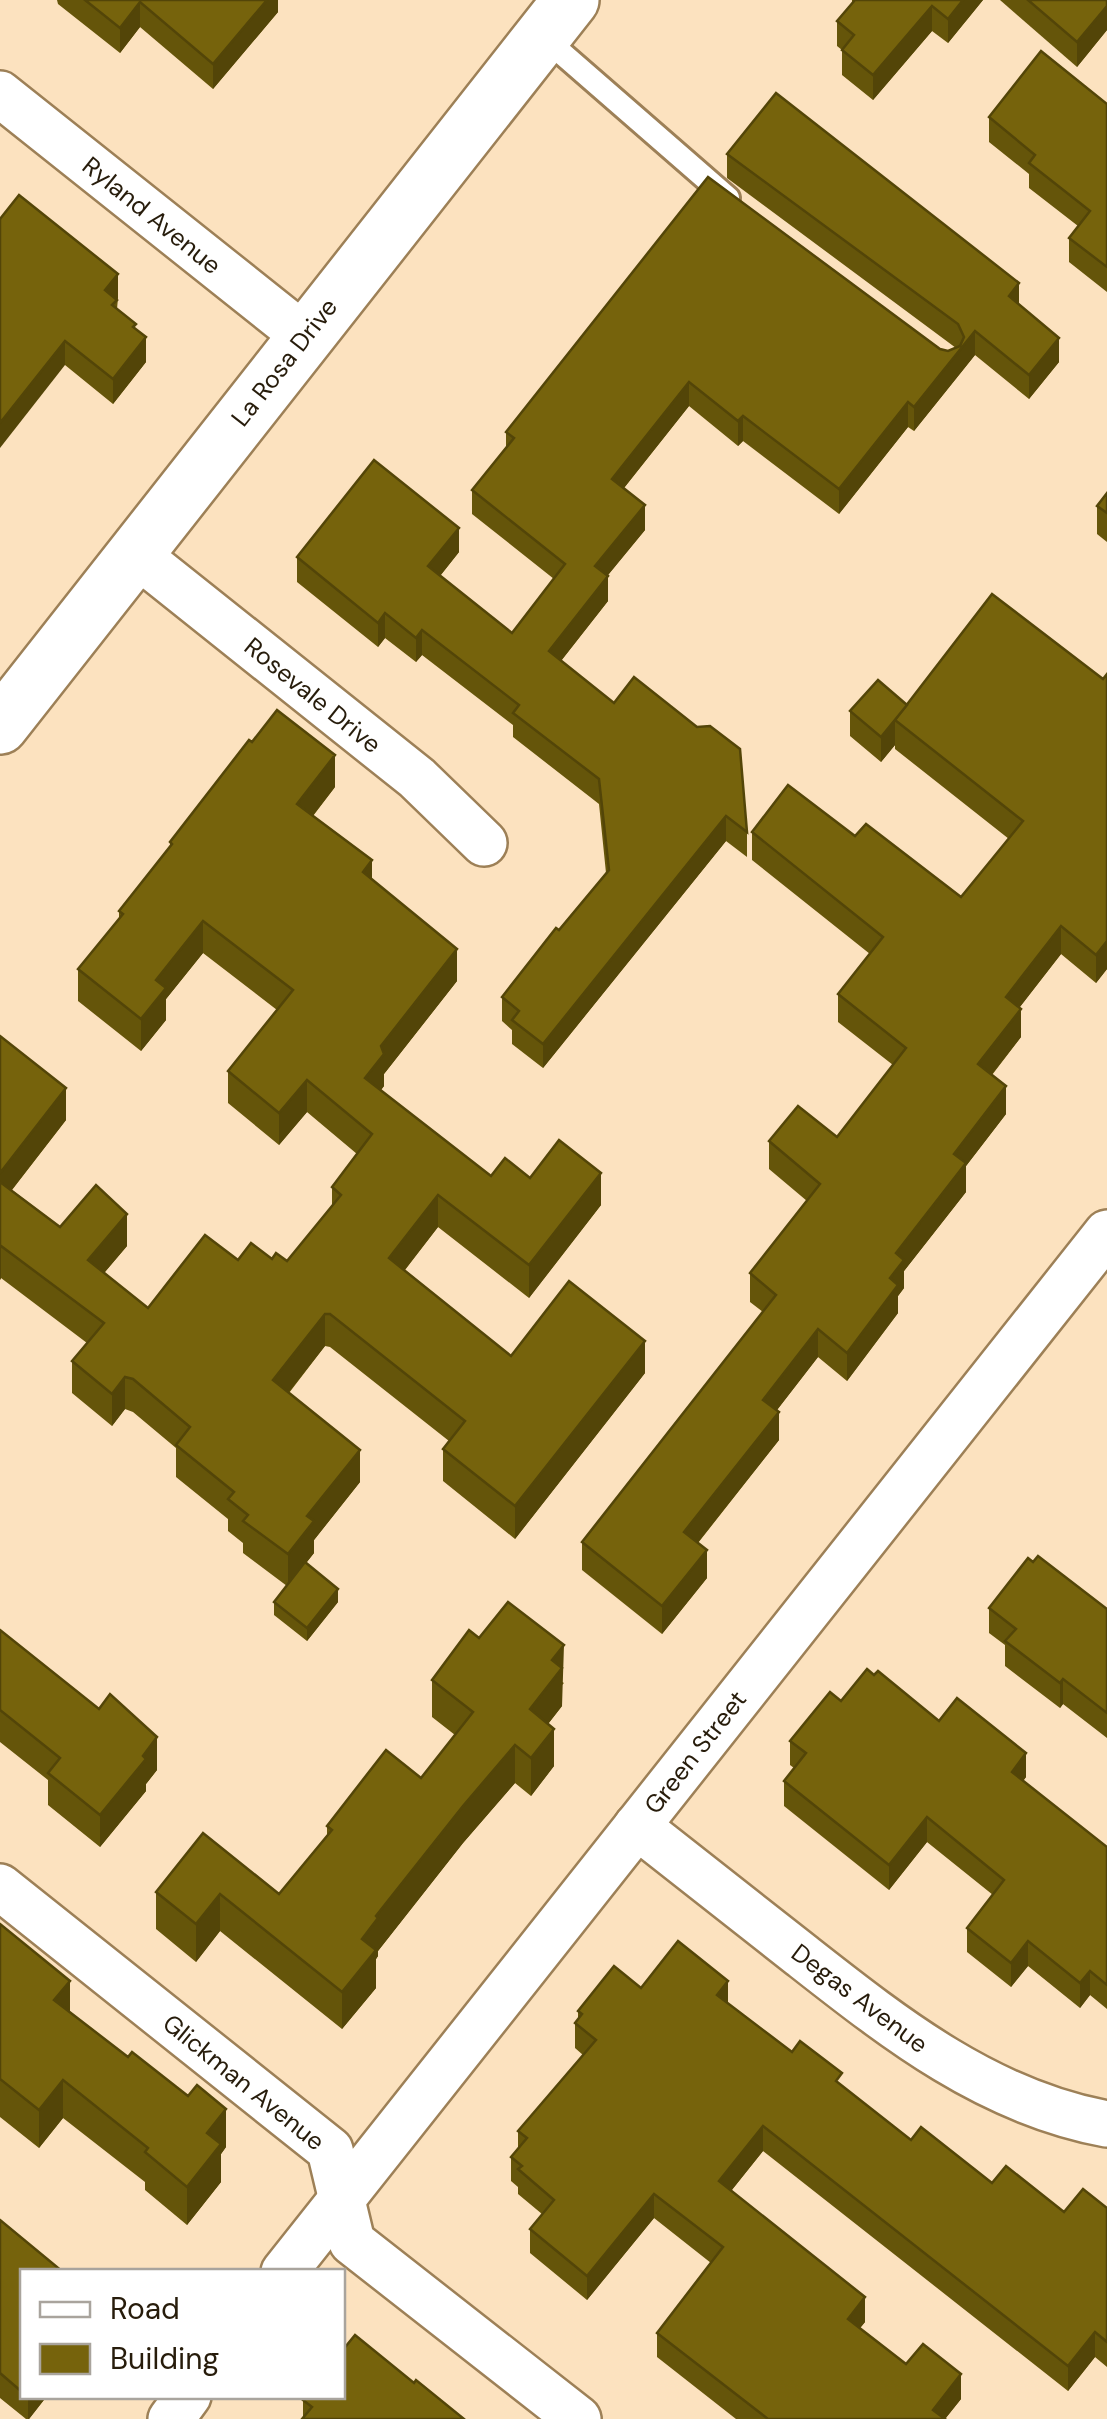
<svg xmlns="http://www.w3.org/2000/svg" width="1107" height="2419" font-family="'DM Sans',sans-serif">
  <rect width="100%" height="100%" fill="#fce2bf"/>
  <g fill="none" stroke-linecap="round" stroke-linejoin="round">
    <g stroke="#9d8057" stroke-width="28">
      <polyline id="lane" points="542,36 728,198"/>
    </g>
    <g stroke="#9d8057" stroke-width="50">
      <g id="street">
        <polyline points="0,94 304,336"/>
        <polyline points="136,554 417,778 484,843"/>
        <path d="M637,1826C691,1869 746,1912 801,1955C894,2028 987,2102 1107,2124"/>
        <polyline points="0,1887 330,2150 352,2242 578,2419"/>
        <polyline points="284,2272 1107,1233"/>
        <polyline points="171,2419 188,2396"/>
      </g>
    </g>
    <g stroke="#9d8057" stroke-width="60">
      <polyline id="secondary" points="0,726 571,0"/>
    </g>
    <use href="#lane" stroke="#fff" stroke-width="22"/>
    <use href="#street" stroke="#fff" stroke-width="45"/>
    <use href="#secondary" stroke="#fff" stroke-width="55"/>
  </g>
  <g fill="#65550a">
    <polygon points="57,0 278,0 278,12 213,89 140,27 120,53 58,4"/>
    <polygon points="852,0 983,0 948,43 932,31 873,100 842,75 842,50 837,46 837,21 852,3"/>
    <polygon points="1000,0 1107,0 1107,30 1077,67"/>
    <polygon points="1107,104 1107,292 1069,262 1069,238 1078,226 1029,188 1029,174 989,142 989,117"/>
    <polygon points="727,154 1019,305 1059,362 1029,399 975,355 914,431 908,427 839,514 743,441 738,446 689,406 624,488 645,530 607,576 608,601 561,661 747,832 747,857 726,841 543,1068 512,1044 512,1030 502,1021 502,997 606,873 599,804 513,737 513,725 422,655 416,662 385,638 378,647 297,582 297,557 459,552 440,576 512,633 554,579 472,514 472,490 506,447 506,432 708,177 940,349 948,351 956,348 727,178"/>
    <polygon points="0,219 118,298 117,309 136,329 146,362 113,404 65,365"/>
    <polygon points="1107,493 1107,542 1097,534 1097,506"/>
    <polygon points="1107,674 1107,969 1096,983 1061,954 1019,1008 1021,1037 992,1075 1006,1114 966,1166 966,1192 904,1271 904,1288 898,1296 898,1313 847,1381 818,1357 777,1410 779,1440 698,1543 707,1578 662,1634 582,1570 582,1542 763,1312 750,1302 750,1273 807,1201 769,1169 769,1141 837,1137 893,1065 838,1022 838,994 870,954 752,860 752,832 855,836 961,897 1009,839 895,749 895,745 881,762 850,736 850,711 1103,679"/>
    <polygon points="335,787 313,816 372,879 457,981 384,1074 384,1086 381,1090 491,1176 530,1178 601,1205 529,1298 438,1227 405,1270 511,1356 645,1373 515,1539 443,1481 443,1449 449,1441 330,1347 325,1346 289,1393 360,1482 314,1540 314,1553 306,1563 338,1602 307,1641 274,1615 274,1602 287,1586 243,1553 243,1543 228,1531 228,1519 176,1477 176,1448 133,1412 125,1409 112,1426 72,1393 72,1361 87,1343 1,1278 0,1280 0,1036 66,1120 12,1190 60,1227 127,1246 104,1273 148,1308 238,1260 272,1259 287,1261 332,1206 332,1187 357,1154 307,1112 279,1145 228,1103 228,1071 277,1010 203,953 166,999 166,1020 141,1051 78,1001 78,969 119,918 119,911 170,846 170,842"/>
    <polygon points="989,1608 1107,1609 1107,1738 1063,1704 1060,1708 1005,1666 1005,1645 989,1633"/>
    <polygon points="0,1630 157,1770 146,1784 146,1791 100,1847 48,1805 48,1780 0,1742"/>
    <polygon points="479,1638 564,1683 562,1685 562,1706 548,1724 554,1766 531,1796 515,1783 463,1843 378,1951 378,1956 376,1959 376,1988 342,2029 220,1931 196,1962 156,1929 156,1892 279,1894 327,1835 327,1826 421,1778 455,1735 432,1717 432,1680"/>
    <polygon points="841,1701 939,1721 1026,1777 1023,1781 1107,1847 1107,2009 1090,1995 1080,2008 1028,1966 1011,1987 967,1952 967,1928 993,1895 927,1842 889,1890 784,1806 784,1781 794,1768 790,1765 790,1741"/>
    <polygon points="0,1924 70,2012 226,2147 221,2154 221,2182 187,2225 145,2190 145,2182 63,2118 39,2148 0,2117"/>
    <polygon points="641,1988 728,2004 792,2052 842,2086 911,2140 992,2183 1064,2212 1107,2208 1107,2367 1095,2357 1068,2391 763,2151 731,2191 865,2322 860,2328 906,2364 961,2399 945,2419 736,2419 657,2357 657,2333 711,2263 654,2218 587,2300 530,2253 530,2229 542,2214 518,2194 518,2187 511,2181 511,2157 518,2149 518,2131 583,2055 575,2048 575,2023 578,2020 578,2011"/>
    <polygon points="0,2220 22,2272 22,2396 47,2396 29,2419 26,2419 0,2398"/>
    <polygon points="414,2383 464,2419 303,2418 303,2400"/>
  </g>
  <g fill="#534508">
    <polygon points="267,0 278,0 278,12 213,89 213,64"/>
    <polygon points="963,0 983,0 948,43 948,19"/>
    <polygon points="140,2 140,27 120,53 120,28"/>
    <polygon points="932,6 932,31 873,100 873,75"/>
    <polygon points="1107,6 1107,30 1077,67 1077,42"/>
    <polygon points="118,274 118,298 105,315 105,290"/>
    <polygon points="1019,283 1019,308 1009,296"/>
    <polygon points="975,331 975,355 914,431 914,407"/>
    <polygon points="146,337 146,362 113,404 113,379"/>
    <polygon points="1059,338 1059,362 1029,399 1029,375"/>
    <polygon points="65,341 65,365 0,448 0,423"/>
    <polygon points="689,382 689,406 612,503 612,479"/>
    <polygon points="908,402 908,427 839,514 839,489"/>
    <polygon points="743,416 743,441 738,446 738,421"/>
    <polygon points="645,505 645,530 595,591 595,566"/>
    <polygon points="459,528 459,552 428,591 428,566"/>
    <polygon points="608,576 608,601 549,676 549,651"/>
    <polygon points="385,613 385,638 378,647 378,623"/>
    <polygon points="422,630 422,655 416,662 416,638"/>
    <polygon points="895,721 895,745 881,762 881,737"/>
    <polygon points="335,755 335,787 297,836 297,804"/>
    <polygon points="726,816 726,841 543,1068 543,1044"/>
    <polygon points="372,860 372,892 363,872"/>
    <polygon points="203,921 203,953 166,999 166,1020 141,1051 141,1019 156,980"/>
    <polygon points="1061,926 1061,954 1006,1025 1006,997"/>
    <polygon points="1107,941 1107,969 1096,983 1096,955"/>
    <polygon points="457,949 457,981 384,1074 384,1086 365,1110 365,1078 381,1046"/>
    <polygon points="1021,1009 1021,1037 978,1092 978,1064"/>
    <polygon points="307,1080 307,1112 279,1145 279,1113"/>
    <polygon points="1006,1086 1006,1114 966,1166 966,1192 904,1271 904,1288 898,1296 898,1313 847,1381 847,1353 890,1278 896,1253 954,1154"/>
    <polygon points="66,1088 66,1120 0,1205 0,1173"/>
    <polygon points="601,1173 601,1205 529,1298 529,1265"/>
    <polygon points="438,1195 438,1227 389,1290 389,1258"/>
    <polygon points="127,1214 127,1246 88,1292 88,1260"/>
    <polygon points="1,1246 1,1278 0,1280 0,1248"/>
    <polygon points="325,1314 325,1346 273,1412 273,1380"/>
    <polygon points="818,1329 818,1357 763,1428 763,1400"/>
    <polygon points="645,1341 645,1373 515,1539 515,1506"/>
    <polygon points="125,1377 125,1409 112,1426 112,1394"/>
    <polygon points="779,1412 779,1440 684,1560 684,1532"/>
    <polygon points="360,1450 360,1482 314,1540 314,1553 288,1586 288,1554 307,1516"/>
    <polygon points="707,1550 707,1578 662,1634 662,1606"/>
    <polygon points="338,1589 338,1602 307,1641 307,1628"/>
    <polygon points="564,1645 562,1706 530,1747 530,1709 552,1660"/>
    <polygon points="1063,1679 1063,1704 1060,1708 1060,1683"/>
    <polygon points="554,1729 554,1766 531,1796 531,1758"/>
    <polygon points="157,1737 157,1770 146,1784 146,1791 100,1847 100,1815"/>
    <polygon points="515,1745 515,1783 463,1843 378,1951 378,1956 376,1959 376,1988 342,2029 342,1992 362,1939 376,1916 463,1806"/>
    <polygon points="1026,1753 1026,1777 1012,1796 1012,1772"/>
    <polygon points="927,1817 927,1842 889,1890 889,1865"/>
    <polygon points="220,1894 220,1931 196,1962 196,1924"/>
    <polygon points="1028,1941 1028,1966 1011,1987 1011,1963"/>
    <polygon points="1090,1971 1090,1995 1080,2008 1080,1983"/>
    <polygon points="70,1981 70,2019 54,2000"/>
    <polygon points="728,1981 728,2005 717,1995"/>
    <polygon points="63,2080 63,2118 39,2148 39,2110"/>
    <polygon points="226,2109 226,2147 221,2154 221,2182 187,2225 187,2187 207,2133"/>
    <polygon points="763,2126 763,2151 719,2206 719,2181"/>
    <polygon points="654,2194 654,2218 587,2300 587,2276"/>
    <polygon points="865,2297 865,2322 848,2343 848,2319"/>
    <polygon points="1095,2332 1095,2357 1068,2391 1068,2366"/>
    <polygon points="961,2374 961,2399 945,2419 933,2410"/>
    <polygon points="28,2396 47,2396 29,2419 28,2419"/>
  </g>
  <g fill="#76630c" stroke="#534508" stroke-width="2.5">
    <polygon points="85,0 267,0 213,64 140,2 120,28"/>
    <polygon points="855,0 963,0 948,19 932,6 873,75 842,50 854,35 837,21"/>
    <polygon points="1028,0 1107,0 1107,6 1077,42"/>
    <polygon points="1041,51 1107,104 1107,267 1069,238 1090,211 1029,163 1035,155 989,117"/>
    <polygon points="776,93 1019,283 1009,296 1059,338 1029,375 975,331 914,407 908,402 839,489 743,416 738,421 689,382 612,479 645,505 595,566 608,576 549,651 614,703 634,677 697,727 710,726 740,749 747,832 726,816 543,1044 512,1020 519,1011 502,997 556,928 559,930 609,870 599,779 513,713 519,705 422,630 416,638 385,613 378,623 297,557 374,460 459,528 428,566 512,633 565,564 472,490 514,438 506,432 708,177 940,349 948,351 960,346 964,337 958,324 727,154"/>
    <polygon points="19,195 118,274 105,290 117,300 112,305 136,324 133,327 146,337 113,379 65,341 0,423 0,219"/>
    <polygon points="1107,493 1107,513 1097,506"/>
    <polygon points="992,594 1103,679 1107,674 1107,941 1096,955 1061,926 1006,997 1021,1009 978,1064 1006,1086 954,1154 966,1163 896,1253 904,1260 890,1278 898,1285 847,1353 818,1329 763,1400 779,1412 684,1532 707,1550 662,1606 582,1542 776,1295 750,1273 820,1184 769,1141 798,1106 837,1137 906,1048 838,994 883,937 752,832 788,785 855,836 866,824 961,897 1023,821 895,720"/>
    <polygon points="878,680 907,705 881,737 850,711"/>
    <polygon points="277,710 335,755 297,804 372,860 363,872 457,949 381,1046 384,1054 365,1078 491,1176 505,1158 530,1178 559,1140 601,1173 529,1265 438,1195 389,1258 511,1356 569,1281 645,1341 515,1506 443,1449 465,1421 330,1314 325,1314 273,1380 360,1450 307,1516 314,1521 288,1554 243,1521 248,1515 228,1499 234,1492 176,1445 190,1427 133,1379 125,1377 112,1394 72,1361 104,1323 1,1246 0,1248 0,1182 60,1227 96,1185 127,1214 88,1260 148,1308 205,1235 238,1260 251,1243 272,1259 276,1253 287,1261 341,1195 332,1187 372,1134 307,1080 279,1113 228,1071 293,990 203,921 156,980 166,988 141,1019 78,969 123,914 119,911 172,844 170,842 249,740 252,742"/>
    <polygon points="0,1036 66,1088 0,1173"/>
    <polygon points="1038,1556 1107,1609 1107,1713 1063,1679 1060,1683 1005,1641 1016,1629 989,1608 1028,1558 1033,1562"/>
    <polygon points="305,1562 338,1589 307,1628 274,1602"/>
    <polygon points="508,1602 564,1645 552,1660 562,1668 530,1709 554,1729 531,1758 515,1745 463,1806 376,1916 378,1918 362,1939 376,1950 342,1992 220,1894 196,1924 156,1892 203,1833 279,1894 332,1830 327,1826 386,1750 421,1778 473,1712 432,1680 469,1630 479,1638"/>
    <polygon points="0,1630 99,1709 110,1694 157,1737 143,1756 146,1759 100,1815 48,1773 60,1758 0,1710"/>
    <polygon points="867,1669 874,1675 878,1671 939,1721 957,1698 1026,1753 1012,1772 1107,1847 1107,1985 1090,1971 1080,1983 1028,1941 1011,1963 967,1928 1004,1880 927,1817 889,1865 784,1781 806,1753 790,1741 830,1692 841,1701"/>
    <polygon points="0,1924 70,1981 54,2000 128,2057 132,2052 188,2096 197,2085 226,2109 207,2133 221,2144 187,2187 145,2152 148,2148 63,2080 39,2110 0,2079"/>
    <polygon points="678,1941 728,1981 717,1995 792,2052 800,2041 842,2073 836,2081 911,2140 921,2127 992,2183 1006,2166 1064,2212 1083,2189 1107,2208 1107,2342 1095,2332 1068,2366 763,2126 719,2181 865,2297 848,2319 906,2364 923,2344 961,2374 933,2410 945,2419 768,2419 657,2333 723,2247 654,2194 587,2276 530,2229 554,2200 518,2169 522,2166 511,2157 527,2138 518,2131 596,2040 575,2023 582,2014 578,2011 614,1966 641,1988"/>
    <polygon points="0,2220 63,2272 22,2272 22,2392 0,2373"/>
    <polygon points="355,2335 414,2383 416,2380 464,2419 302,2419 312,2407 303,2400 306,2396 342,2396 342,2351"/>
  </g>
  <g text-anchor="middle" stroke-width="10" stroke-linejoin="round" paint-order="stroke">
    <g font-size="25" fill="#271c0b" stroke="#fff">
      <text transform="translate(152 215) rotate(39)" y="9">Ryland Avenue</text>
      <text transform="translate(284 362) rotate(-52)" y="9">La Rosa Drive</text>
      <text transform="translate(313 695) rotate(39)" y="9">Rosevale Drive</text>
      <text transform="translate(695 1752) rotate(-52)" y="9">Green Street</text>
      <text transform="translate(860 1998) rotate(37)" y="9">Degas Avenue</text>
      <text transform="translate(244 2082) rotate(39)" y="9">Glickman Avenue</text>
    </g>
  </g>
  <rect x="20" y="2269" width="325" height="130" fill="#ffffff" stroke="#a9a49d" stroke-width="2.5"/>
  <rect x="40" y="2302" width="50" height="15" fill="#ffffff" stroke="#a9a49d" stroke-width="2.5"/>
  <text x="110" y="2319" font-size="30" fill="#271c0b">Road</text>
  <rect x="40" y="2344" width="50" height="30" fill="#76630c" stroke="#a9a49d" stroke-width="2.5"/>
  <text x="110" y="2369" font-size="30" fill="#271c0b">Building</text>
</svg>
